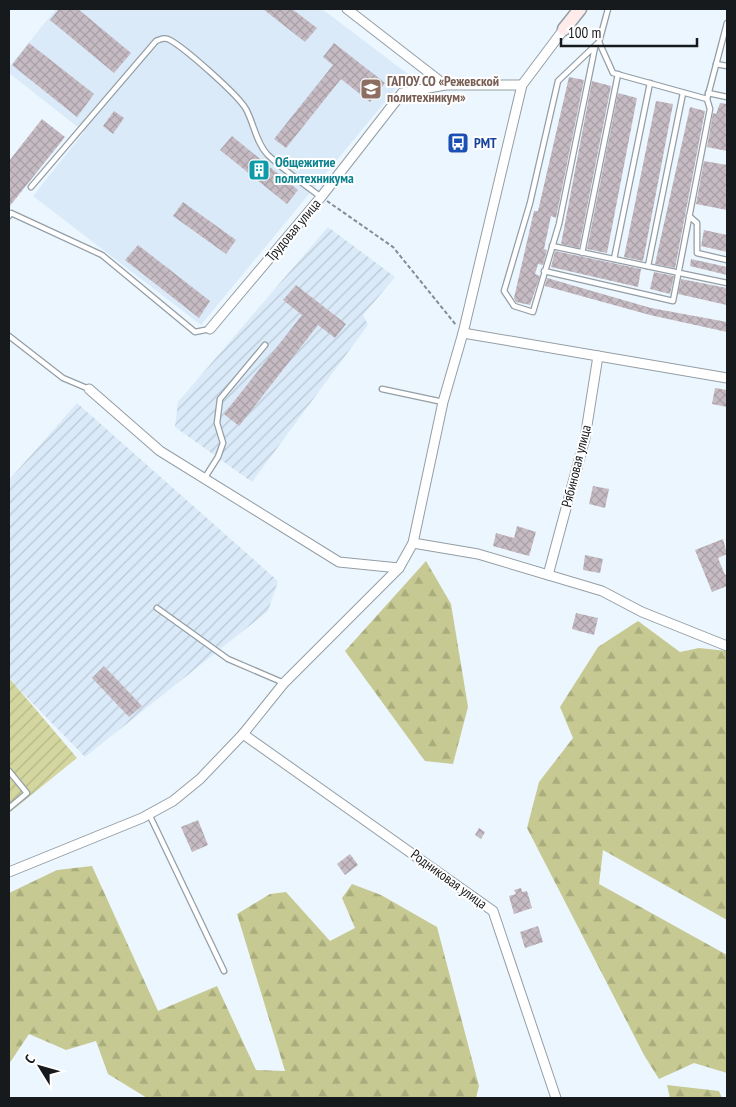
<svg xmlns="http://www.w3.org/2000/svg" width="736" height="1107" font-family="'PT Sans Narrow',sans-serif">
  <defs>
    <pattern id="industrial-furrows" width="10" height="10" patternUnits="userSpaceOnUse" patternTransform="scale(1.25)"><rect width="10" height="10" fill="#daeaf8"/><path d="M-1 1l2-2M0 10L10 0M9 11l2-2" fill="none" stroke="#bac8d4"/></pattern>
    <pattern id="forest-firs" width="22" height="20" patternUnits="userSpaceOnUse" patternTransform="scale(1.25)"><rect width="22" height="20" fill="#c6c991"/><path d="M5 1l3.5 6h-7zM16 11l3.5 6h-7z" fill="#a9ac7d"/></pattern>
    <pattern id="garden-furrows" width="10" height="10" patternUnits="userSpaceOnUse" patternTransform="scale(1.25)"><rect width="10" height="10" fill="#d3d69f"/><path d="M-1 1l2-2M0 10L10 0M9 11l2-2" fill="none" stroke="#b4b788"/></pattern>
    <pattern id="building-cross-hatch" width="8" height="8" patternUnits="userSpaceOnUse" patternTransform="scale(1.25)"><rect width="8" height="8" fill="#c6bbc3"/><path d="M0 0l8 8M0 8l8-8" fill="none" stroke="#a9a0a7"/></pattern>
  </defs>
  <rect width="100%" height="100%" fill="#ecf6ff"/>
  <polygon fill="#daeaf8" points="56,9 322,9 408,74 201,325 33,196 84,132 9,73 9,67"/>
  <g fill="url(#industrial-furrows)">
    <polygon points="328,227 395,277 363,315 368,325 252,482 175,427 178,402"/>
    <polygon points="77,403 278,581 268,611 85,757 9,679 9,480"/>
  </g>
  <g fill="url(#forest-firs)">
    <polygon points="426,561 451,604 468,707 453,764 425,761 345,651"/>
    <polygon points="638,621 680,652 699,648 727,651 727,920 603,850 599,884 727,955 727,1073 694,1063 659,1079 644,1055 527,828 539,782 573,738 560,707 598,647"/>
    <polygon points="92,866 158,1011 217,986 256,1070 285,1071 237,914 270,894 286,892 330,941 355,928 342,898 352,884 381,895 437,927 479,1086 476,1098 147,1098 108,1074 96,1041 66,1050 29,1034 9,1064 9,893 57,870"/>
    <polygon points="667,1085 719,1091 722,1098 670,1098"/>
  </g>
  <polygon fill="url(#garden-furrows)" points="9,678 77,758 9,813"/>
  <g fill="url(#building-cross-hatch)">
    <polygon points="59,9 78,9 131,53 114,73 50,20"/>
    <polygon points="263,9 292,9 317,28 305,42"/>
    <polygon points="29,43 94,94 77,117 12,65"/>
    <polygon points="334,43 385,83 370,102 341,79 286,148 274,139 333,65 323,57"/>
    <polygon points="569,77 584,80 556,218 551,216 544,249 547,250 543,265 538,264 535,274 540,276 530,305 516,302 514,298 534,211 538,211"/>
    <polygon points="592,81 611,86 579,248 561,244"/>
    <polygon points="618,93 637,98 607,253 587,249"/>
    <polygon points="656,101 673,104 643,261 624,257"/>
    <polygon points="720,103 727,104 727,151 707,147 713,113 716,114"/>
    <polygon points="690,107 705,111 675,268 655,264"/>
    <polygon points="114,111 124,118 113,134 103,126"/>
    <polygon points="42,119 65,137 9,207 9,161"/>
    <polygon points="232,136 298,190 287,204 220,150"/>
    <polygon points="704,161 727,165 727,210 696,204"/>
    <polygon points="183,202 236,240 226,254 173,216"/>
    <polygon points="704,230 727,235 727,252 701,246"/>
    <polygon points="138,245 210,301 199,318 125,260"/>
    <polygon points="555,251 641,269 638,287 551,267"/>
    <polygon points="691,259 727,267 727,275 690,266"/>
    <polygon points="654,272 674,276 670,294 650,289"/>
    <polygon points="547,278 651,308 727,322 727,332 650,315 545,286"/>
    <polygon points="681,279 727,288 727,305 678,294"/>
    <polygon points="296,285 346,324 335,338 318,325 239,426 224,414 302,315 283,300"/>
    <polygon points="715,388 727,390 727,407 712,404"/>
    <polygon points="593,486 609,489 605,508 589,504"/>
    <polygon points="517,526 536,532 529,556 493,546 496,533 514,538"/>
    <polygon points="723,539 727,554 718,558 725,575 727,574 727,586 712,592 695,550"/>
    <polygon points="585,555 603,559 600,573 583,570"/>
    <polygon points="576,613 598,618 594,635 572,629"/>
    <polygon points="104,666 142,706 129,717 92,678"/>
    <polygon points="198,820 208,845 192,852 181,827"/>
    <polygon points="479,828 485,832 481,839 475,835"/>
    <polygon points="350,854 358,865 345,875 337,864"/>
    <polygon points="521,888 522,892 527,891 532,908 514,914 509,896 516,894 514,890"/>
    <polygon points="538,926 543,942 525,948 520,932"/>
  </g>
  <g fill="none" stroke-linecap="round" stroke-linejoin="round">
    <g stroke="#949ea5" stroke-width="7">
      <g id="lane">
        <polyline points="608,9 599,42 613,73 707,99"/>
        <polyline points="595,47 559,224 533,312 514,306 504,291 530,203 558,81 599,42"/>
        <polyline points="716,64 727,66"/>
        <polyline points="708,93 727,97"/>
        <path d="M31,187L156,41C161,39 165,37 170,40C186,49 238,95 246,109C254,124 256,142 267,154C283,170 303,183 321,197"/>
        <polyline points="9,216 11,213 102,255 195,332 210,329"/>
        <polyline points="689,216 697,223 697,253 727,260"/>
        <polyline points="552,246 727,283"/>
        <polyline points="582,253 618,74"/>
        <polyline points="614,259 650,83"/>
        <polyline points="648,266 683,93"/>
        <polyline points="544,271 673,301 710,109 707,99 727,23"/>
        <polyline points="9,336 63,378 89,389"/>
        <polyline points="382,389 443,402"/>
        <polyline points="204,479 218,457 223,443 217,423 220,399 265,345"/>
        <polyline points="157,608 228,659 284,683"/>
        <polyline points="9,771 27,793 9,808"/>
        <polyline points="149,814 224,971"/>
      </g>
    </g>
    <g stroke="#949ea5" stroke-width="11">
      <g id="street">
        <polyline points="347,9 445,85 522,85"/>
        <polyline points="210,329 321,197 402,93 445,85"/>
        <polyline points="463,333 727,378"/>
        <polyline points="89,389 160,451 339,562 399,568"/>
        <polyline points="413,543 478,554 602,591 642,612 727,646"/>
        <polyline points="548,575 585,438 598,356"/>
        <polyline points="243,734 493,911 556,1098"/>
        <polyline points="9,872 142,818 173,801 200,779 243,734 284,683 399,568 413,543 443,402 463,333 522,85 564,29"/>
      </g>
    </g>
    <g stroke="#949ea5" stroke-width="15">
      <polyline id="secondary" points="564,29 580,9"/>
    </g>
    <polyline stroke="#848b91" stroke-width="2" stroke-dasharray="4 2.5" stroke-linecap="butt" points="327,201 393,247 456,325"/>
    <use href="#lane" stroke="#fff" stroke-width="4.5"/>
    <use href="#street" stroke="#fff" stroke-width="9"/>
    <use href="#secondary" stroke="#fdecea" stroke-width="12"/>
  </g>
  <defs>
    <g id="university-square" transform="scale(1.125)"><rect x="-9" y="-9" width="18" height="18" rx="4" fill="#8d6e63" stroke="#fff"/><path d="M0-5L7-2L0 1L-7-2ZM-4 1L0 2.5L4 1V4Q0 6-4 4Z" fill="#fff"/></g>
    <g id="bus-square" transform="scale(1.125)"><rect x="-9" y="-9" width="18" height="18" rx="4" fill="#1a4fb4" stroke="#fff"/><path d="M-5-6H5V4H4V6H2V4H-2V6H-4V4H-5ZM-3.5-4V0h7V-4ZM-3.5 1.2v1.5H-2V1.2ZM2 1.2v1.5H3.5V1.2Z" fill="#fff"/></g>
    <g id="building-square" transform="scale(1.125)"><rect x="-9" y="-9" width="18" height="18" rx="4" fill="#0f9aa8" stroke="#fff"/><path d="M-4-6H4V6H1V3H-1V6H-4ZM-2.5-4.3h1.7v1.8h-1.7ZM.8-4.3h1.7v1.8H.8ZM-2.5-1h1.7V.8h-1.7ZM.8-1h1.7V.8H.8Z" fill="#fff"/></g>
  </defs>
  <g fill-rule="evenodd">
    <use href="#university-square" x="371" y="89"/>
    <use href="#bus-square" x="458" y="143"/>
    <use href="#building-square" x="259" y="170"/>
  </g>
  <g text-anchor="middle" stroke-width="4" stroke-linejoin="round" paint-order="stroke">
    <g font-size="14" font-weight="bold" fill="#785e54" stroke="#fff" text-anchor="start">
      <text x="387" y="86">ГАПОУ СО «Режевской<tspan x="387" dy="16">политехникум»</tspan></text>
    </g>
    <g font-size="14" font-weight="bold" fill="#164399" stroke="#fff" text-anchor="start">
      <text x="474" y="148">РМТ</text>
    </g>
    <g font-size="14" font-weight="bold" fill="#0d838f" stroke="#fff" text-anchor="start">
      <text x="275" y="167">Общежитие<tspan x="275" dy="16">политехникума</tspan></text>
    </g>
    <g font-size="14" fill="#171a1d" stroke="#fff">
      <text transform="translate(293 230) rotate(-50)" y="5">Трудовая улица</text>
      <text transform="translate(576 466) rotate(-76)" y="5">Рябиновая улица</text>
      <text transform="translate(449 879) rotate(36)" y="5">Родниковая улица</text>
    </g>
  </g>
  <rect width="736" height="1107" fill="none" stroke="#171a1d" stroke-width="20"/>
  <g transform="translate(40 1067) rotate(307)" stroke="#ffffff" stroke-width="4" paint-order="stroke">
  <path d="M0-4L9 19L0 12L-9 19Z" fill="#171a1d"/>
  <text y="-8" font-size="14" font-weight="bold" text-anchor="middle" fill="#171a1d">С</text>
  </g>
  <path d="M561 38v8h136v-8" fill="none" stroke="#171a1d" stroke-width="2.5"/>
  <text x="568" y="38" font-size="15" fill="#171a1d" stroke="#ffffff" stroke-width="4" paint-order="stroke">100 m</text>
</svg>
